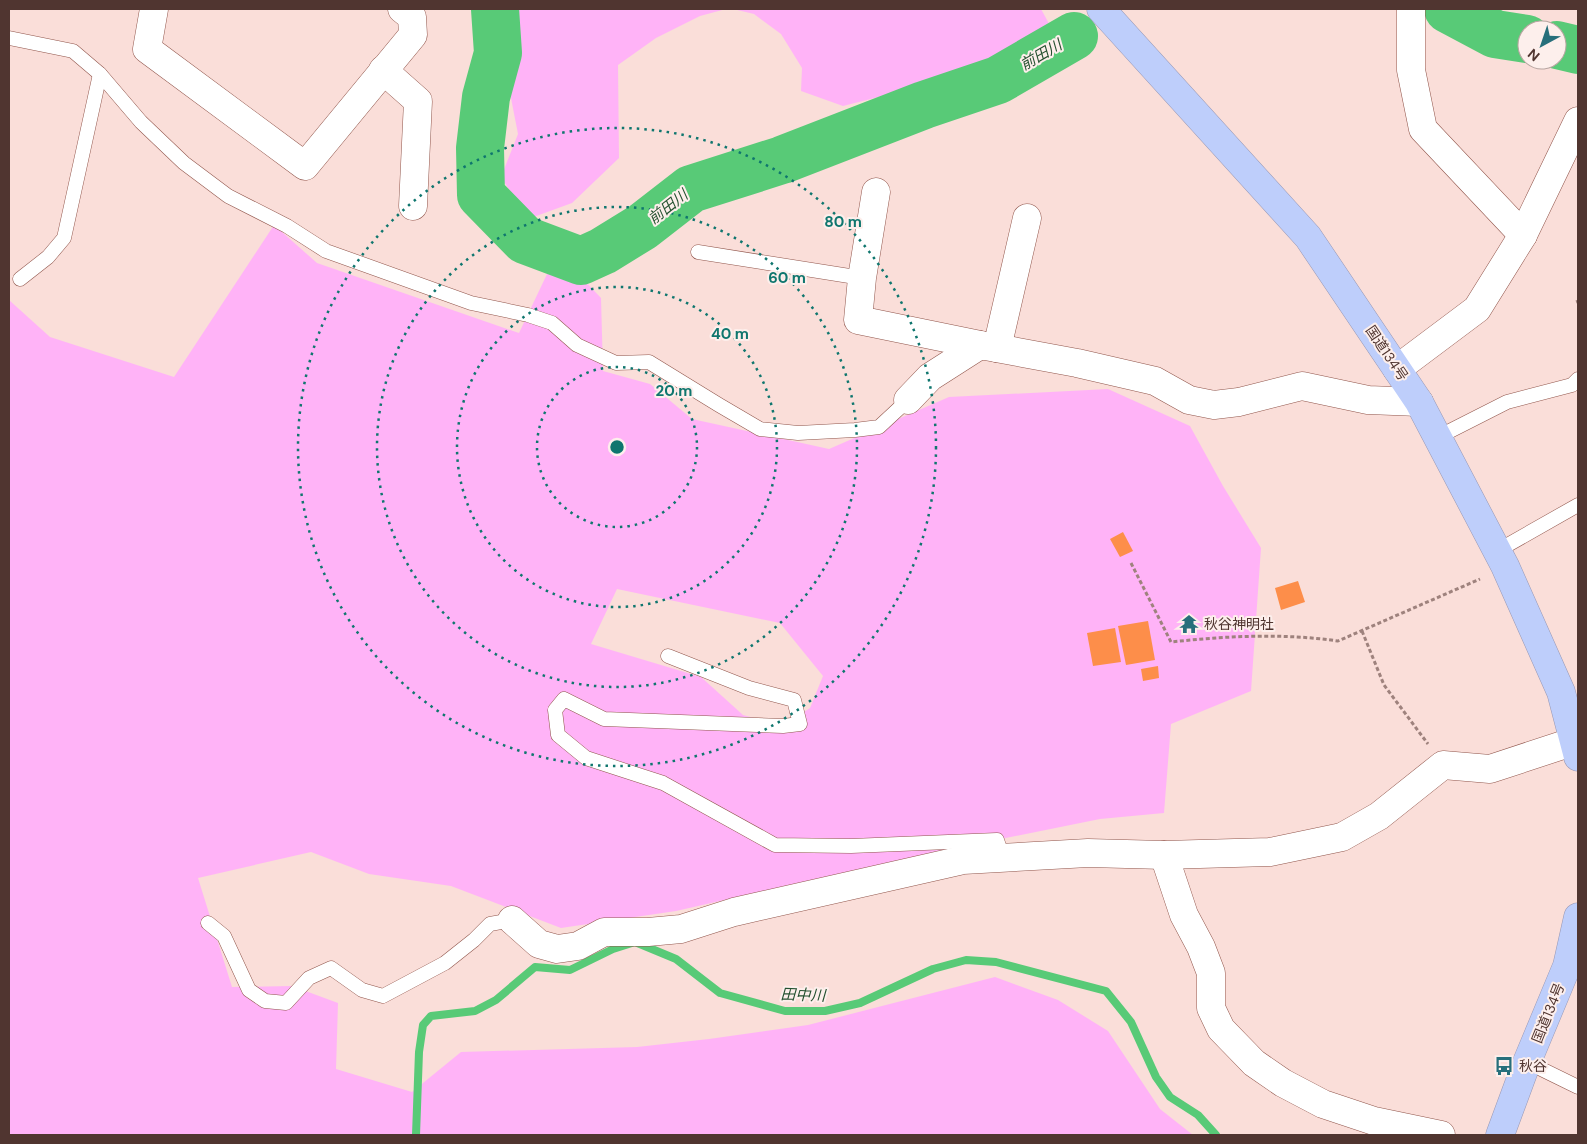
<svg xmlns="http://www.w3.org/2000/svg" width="1587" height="1144" font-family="'DM Sans','Noto Sans JP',sans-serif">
  <rect width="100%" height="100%" fill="#faded9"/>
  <g fill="#ffb3f7" fill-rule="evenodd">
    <polygon points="505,9 726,9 700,16 656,38 618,65 619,158 572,203 528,219 501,177 518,134 510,93"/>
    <polygon points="733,9 1041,9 1053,31 1005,65 843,106 801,91 802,68 781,34 754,14"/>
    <path d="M274,225L317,263L519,333L548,272L580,276L601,298L603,371L650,384L692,419L829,449L949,397L1108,389L1190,426L1223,486L1261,548L1251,691L1171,724L1164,813L1100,819L946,850L676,911L561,928L451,886L369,874L311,852L198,878L232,987L292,986L338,1003L336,1069L412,1092L461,1052L637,1047L709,1039L808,1025L995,977L1058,1000L1108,1031L1160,1109L1193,1135H9V300L50,337L174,377ZM617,589L780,623L823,676L810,708L783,726L743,715L701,677L591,644Z"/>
  </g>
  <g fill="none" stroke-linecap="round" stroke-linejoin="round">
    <polyline stroke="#58ca77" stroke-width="8" points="416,1135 419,1052 423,1025 431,1016 475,1011 496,1000 535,967 570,970 613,949 635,942 676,959 720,993 785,1011 825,1011 860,1003 933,969 966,960 996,962 1106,991 1131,1022 1156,1077 1170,1097 1198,1115 1216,1135"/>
    <g stroke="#58ca77" stroke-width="48">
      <polyline points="495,9 498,53 486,97 480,148 481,195 525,240 581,261 603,251 642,227 691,189 782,160 924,105 998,80 1074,36"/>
      <polyline points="1448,9 1495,34 1527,39"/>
      <polyline points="1557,45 1578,50"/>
    </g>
  </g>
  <g fill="#fd8e4a">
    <polygon points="1123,532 1133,551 1120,557 1110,539"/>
    <polygon points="1298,581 1305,602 1281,610 1275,588"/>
    <polygon points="1148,621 1155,660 1126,665 1118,626"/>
    <polygon points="1115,628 1121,662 1093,666 1087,633"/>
    <polygon points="1158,666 1159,678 1143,681 1141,669"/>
  </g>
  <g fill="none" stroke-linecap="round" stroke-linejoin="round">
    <g stroke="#91564c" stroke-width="15">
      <g id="lane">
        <polyline points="9,38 73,51 100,74 141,122 184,163 228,196 287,226 326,251 471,303 528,315 552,323 577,345 616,363 649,362 719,405 760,429 798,433 855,430 879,427 908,400"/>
        <polyline points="698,252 862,278"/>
        <polyline points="20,279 48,257 64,238 100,74"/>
        <polyline points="1438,437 1507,402 1572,385 1578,379"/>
        <polyline points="1497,551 1578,505"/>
        <polyline points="668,656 749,688 794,700 800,724 783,726 604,719 564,699 555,710 558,735 586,758 663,783 775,845 851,846 997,840 1003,858"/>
        <polyline points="208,923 224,936 249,990 265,1001 286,1003 309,978 331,968 362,990 383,996 445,963 474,940 490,924 512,920"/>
        <polyline points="1527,1062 1578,1087"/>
      </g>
    </g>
    <g stroke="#91564c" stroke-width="29">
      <g id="street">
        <polyline points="154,9 147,49 305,166 413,35 412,17 402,9"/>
        <polyline points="1411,9 1411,70 1423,129 1523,235"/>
        <polyline points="383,70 418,101 413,206"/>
        <polyline points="876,192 862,278 858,320 980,345"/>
        <polyline points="997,348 1027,218"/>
        <polyline points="1397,369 1477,309 1523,235 1578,121"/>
        <polyline points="908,400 930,377 980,345 1077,363 1155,381 1189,400 1214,405 1239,402 1302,386 1368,400 1419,402"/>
        <polyline points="1164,855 1184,915 1201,947 1211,973 1211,1008 1221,1029 1254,1063 1283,1083 1323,1104 1374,1121 1441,1135"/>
        <polyline points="512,920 539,944 557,949 578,946 604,932 648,932 681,929 734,912 963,860 1088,853 1164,855 1270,852 1342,837 1379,816 1443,765 1490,769 1575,741"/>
      </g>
    </g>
    <g stroke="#9898b4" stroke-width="29">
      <g id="highway">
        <polyline points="1101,9 1308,237 1419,402 1505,566 1561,692 1578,757"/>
        <polyline points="1500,1135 1527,1062 1567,966 1578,917"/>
      </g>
    </g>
    <g stroke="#9e827d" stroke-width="3" stroke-dasharray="4 2.5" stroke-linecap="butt">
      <polyline points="1577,300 1578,303"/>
      <path d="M1131,563L1171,642C1226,636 1283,633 1338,641L1480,579"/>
      <polyline points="1362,631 1384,685 1428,744"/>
    </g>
    <use href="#lane" stroke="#fff" stroke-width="14"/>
    <use href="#street" stroke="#fff" stroke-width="28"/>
    <use href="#highway" stroke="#becefb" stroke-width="28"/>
  </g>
  <g fill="none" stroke="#0f766e" stroke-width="2.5" stroke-dasharray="2.5 5">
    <circle cx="617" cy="447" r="80"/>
    <circle cx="617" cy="447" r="160"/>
    <circle cx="617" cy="447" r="240"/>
    <circle cx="617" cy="447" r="319"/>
  </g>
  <defs>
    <g id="temple-bare" transform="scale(1.5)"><path d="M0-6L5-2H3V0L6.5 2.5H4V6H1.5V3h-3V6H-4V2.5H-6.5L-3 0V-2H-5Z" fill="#276f7b" stroke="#fdefec" stroke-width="2.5" paint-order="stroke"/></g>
    <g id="bus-bare" transform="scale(1.5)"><path d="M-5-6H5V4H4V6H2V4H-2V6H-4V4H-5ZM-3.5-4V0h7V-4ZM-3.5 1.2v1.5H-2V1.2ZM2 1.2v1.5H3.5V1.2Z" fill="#276f7b" stroke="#fdefec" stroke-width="2.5" paint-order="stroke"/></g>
  </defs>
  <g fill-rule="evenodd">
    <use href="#temple-bare" x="1189" y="624"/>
    <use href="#bus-bare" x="1504" y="1066"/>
  </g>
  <g text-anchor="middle" stroke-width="4" stroke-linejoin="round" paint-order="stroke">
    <g font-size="14" fill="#503530" stroke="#fdefec">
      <text transform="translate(1387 353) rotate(56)" y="5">国道134号</text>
      <text transform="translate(1548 1013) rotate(-68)" y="5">国道134号</text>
    </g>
    <g font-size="14" fill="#503530" stroke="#fdefec" text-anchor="start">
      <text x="1204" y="629">秋谷神明社</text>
      <text x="1519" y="1071">秋谷</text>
    </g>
    <g font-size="15" font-style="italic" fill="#23502f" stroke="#fdefec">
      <text transform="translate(1041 55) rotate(-30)" y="5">前田川</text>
      <text transform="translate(668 207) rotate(-38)" y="5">前田川</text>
      <text transform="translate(803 995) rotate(2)" y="5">田中川</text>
    </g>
  </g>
  <circle cx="617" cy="447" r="8" fill="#0f766e" stroke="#fdefec" stroke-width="2.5"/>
  <g font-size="15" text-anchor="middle" font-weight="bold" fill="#0f766e" stroke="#fdefec" stroke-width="4" stroke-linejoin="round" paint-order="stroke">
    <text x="843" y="227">80 m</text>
    <text x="787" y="283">60 m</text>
    <text x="730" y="339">40 m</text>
    <text x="674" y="396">20 m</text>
  </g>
  <rect width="1587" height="1144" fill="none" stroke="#503530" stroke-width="20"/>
  <g transform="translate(1542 45) rotate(220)"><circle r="24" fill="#fdefec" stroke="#b8a5a1"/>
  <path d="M0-4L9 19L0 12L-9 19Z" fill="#276f7b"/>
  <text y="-8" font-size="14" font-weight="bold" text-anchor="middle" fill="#503530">N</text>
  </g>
</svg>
